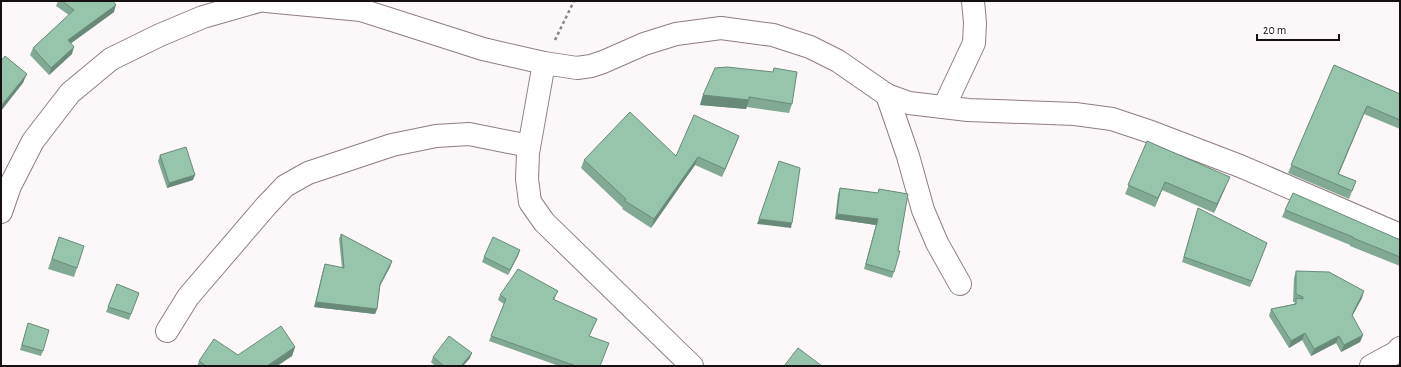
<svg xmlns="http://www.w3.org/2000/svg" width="1401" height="367" font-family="'Alegreya Sans',sans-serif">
  <rect width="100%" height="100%" fill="#fcf8fa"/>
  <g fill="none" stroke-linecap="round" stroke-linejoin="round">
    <g stroke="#8f7d84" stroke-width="24">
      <g id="minor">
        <polyline points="266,1 361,10 483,49 544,63 577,68 591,66 603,62 644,44 676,34 721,28 773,35 810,47 838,61 887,95 909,103 968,110 1075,114 1112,119 1151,132 1240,166 1400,235"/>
        <polyline points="544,63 528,153 527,179 530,202 544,222 692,366"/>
        <polyline points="887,95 908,156 923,210 937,243 960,284"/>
        <polyline points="944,107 974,43 975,23 973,1"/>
        <polyline points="1,212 10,186 33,141 70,93 111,59 160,35 203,17 259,1"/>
        <polyline points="167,331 188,297 266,206 285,186 308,173 392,145 436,136 469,134 529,146"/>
        <polyline points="1371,366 1395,353 1400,348"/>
      </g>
    </g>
    <polyline stroke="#888385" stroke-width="2.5" stroke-dasharray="3 3" stroke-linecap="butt" points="555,40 574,1"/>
    <use href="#minor" stroke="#fff" stroke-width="22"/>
  </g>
  <g fill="#81a994">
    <polygon points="58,1 113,1 114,12 71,43 72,54 49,75 30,55 33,48 69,15 56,6"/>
    <polygon points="1334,65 1400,94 1400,129 1364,114 1339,174 1356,181 1349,199 1288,173"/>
    <polygon points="774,68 792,104 789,113 747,107 746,109 700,105 703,95 773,72"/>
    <polygon points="739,136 736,144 722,177 695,165 651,228 622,209 623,208 581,168 584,160 676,156"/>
    <polygon points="1147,141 1226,186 1214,213 1162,190 1155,207 1125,194"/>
    <polygon points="160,155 193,180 167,188 158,161"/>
    <polygon points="840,188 878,193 879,189 894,272 892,278 864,269 876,225 835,219 838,194"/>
    <polygon points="1198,208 1267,243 1250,287 1182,262"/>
    <polygon points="1285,210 1400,239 1400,266 1350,246 1350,245 1282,217"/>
    <polygon points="341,234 392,261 390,267 380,286 377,309 375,314 314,307 323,270 325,264 342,268 339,239"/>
    <polygon points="59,237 77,268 74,277 48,269"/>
    <polygon points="520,250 508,275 482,262 484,257"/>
    <polygon points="1296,271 1362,298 1352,316 1363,335 1360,342 1341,352 1336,343 1311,356 1302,340 1289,348 1269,316 1271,309 1294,304 1295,302 1293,302 1294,278"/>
    <polygon points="117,284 139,293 129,320 106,312"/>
    <polygon points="558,291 554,300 597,319 589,336 600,366 559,366 489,341 504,304 498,300 500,295"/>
    <polygon points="28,323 43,351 41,356 20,350"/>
    <polygon points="295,347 292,356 277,366 197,366 199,361"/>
    <polygon points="433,357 470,358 463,366 435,366 431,362"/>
  </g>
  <g fill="#698a78">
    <polygon points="116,5 114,12 66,47 68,40"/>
    <polygon points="74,47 72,54 49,75 51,68"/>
    <polygon points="27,74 23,83 1,111 1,106"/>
    <polygon points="703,95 749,100 746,109 700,105"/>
    <polygon points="1367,106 1364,114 1335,182 1338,174"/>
    <polygon points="739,136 736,144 722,177 725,169"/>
    <polygon points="698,157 695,165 651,228 654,219"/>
    <polygon points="195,175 193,180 167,188 169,183"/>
    <polygon points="1230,177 1214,213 1217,204"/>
    <polygon points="1165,182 1162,190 1155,207 1158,198"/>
    <polygon points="837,214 878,219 876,225 835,219"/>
    <polygon points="759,219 792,223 791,228 757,224"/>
    <polygon points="520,250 518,256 508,275 510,270"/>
    <polygon points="392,261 390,267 378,289 380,284"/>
    <polygon points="1364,291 1362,298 1349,322 1352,315"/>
    <polygon points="316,302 377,309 375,314 314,307"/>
    <polygon points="1305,333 1302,340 1289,348 1291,341"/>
    <polygon points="1363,335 1360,342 1341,352 1344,345"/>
    <polygon points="1339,336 1336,343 1311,356 1314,349"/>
    <polygon points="295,347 292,356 277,366 267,366"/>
    <polygon points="472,353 470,358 463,366 461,366"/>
  </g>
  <g fill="#96c5ac" stroke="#698a78">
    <polygon points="62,1 113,1 116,5 68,40 74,47 51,68 33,48 74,10"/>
    <polygon points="5,56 27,74 1,106 1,61"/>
    <polygon points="1334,65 1400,94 1400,120 1367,106 1338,174 1356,181 1352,191 1291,165"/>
    <polygon points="727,67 773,72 774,68 797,72 792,104 749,97 749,100 703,95 715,68"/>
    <polygon points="630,112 676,156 694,115 739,136 725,169 698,157 654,219 625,201 626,199 584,160"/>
    <polygon points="1147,141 1230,177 1217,204 1165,182 1158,198 1128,185"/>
    <polygon points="186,147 195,175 169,183 160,155"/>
    <polygon points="779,161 800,168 792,223 759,219"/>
    <polygon points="840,188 878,193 879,189 908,194 898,251 900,251 894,272 866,264 878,219 837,214"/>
    <polygon points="1293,193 1398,239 1400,239 1400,257 1353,238 1353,237 1285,210"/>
    <polygon points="1198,208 1267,243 1252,281 1184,257"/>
    <polygon points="341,234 392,261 380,284 377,309 316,302 325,264 344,268"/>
    <polygon points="59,237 84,246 77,268 52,259"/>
    <polygon points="493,237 520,250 510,270 484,257"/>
    <polygon points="518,269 558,291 553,299 597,319 589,336 609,343 600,366 576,366 491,336 506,299 500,295"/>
    <polygon points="1296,271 1329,272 1364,291 1352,315 1363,335 1344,345 1339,336 1314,349 1305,333 1291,341 1271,309 1296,304 1296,298 1303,299 1303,297 1296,294"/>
    <polygon points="117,284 139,293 131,314 108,307"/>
    <polygon points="28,323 49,330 43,351 22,345"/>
    <polygon points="281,326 295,347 267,366 206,366 199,361 214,339 238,355"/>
    <polygon points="449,336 472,353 461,366 444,366 433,357"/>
    <polygon points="798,348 822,366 784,366"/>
  </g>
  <rect width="1401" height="367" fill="none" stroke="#171013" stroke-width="4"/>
  <path d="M1257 34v6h82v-6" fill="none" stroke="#171013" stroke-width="2"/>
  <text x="1263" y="34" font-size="12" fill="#171013" stroke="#ffffff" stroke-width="3" paint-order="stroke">20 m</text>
</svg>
